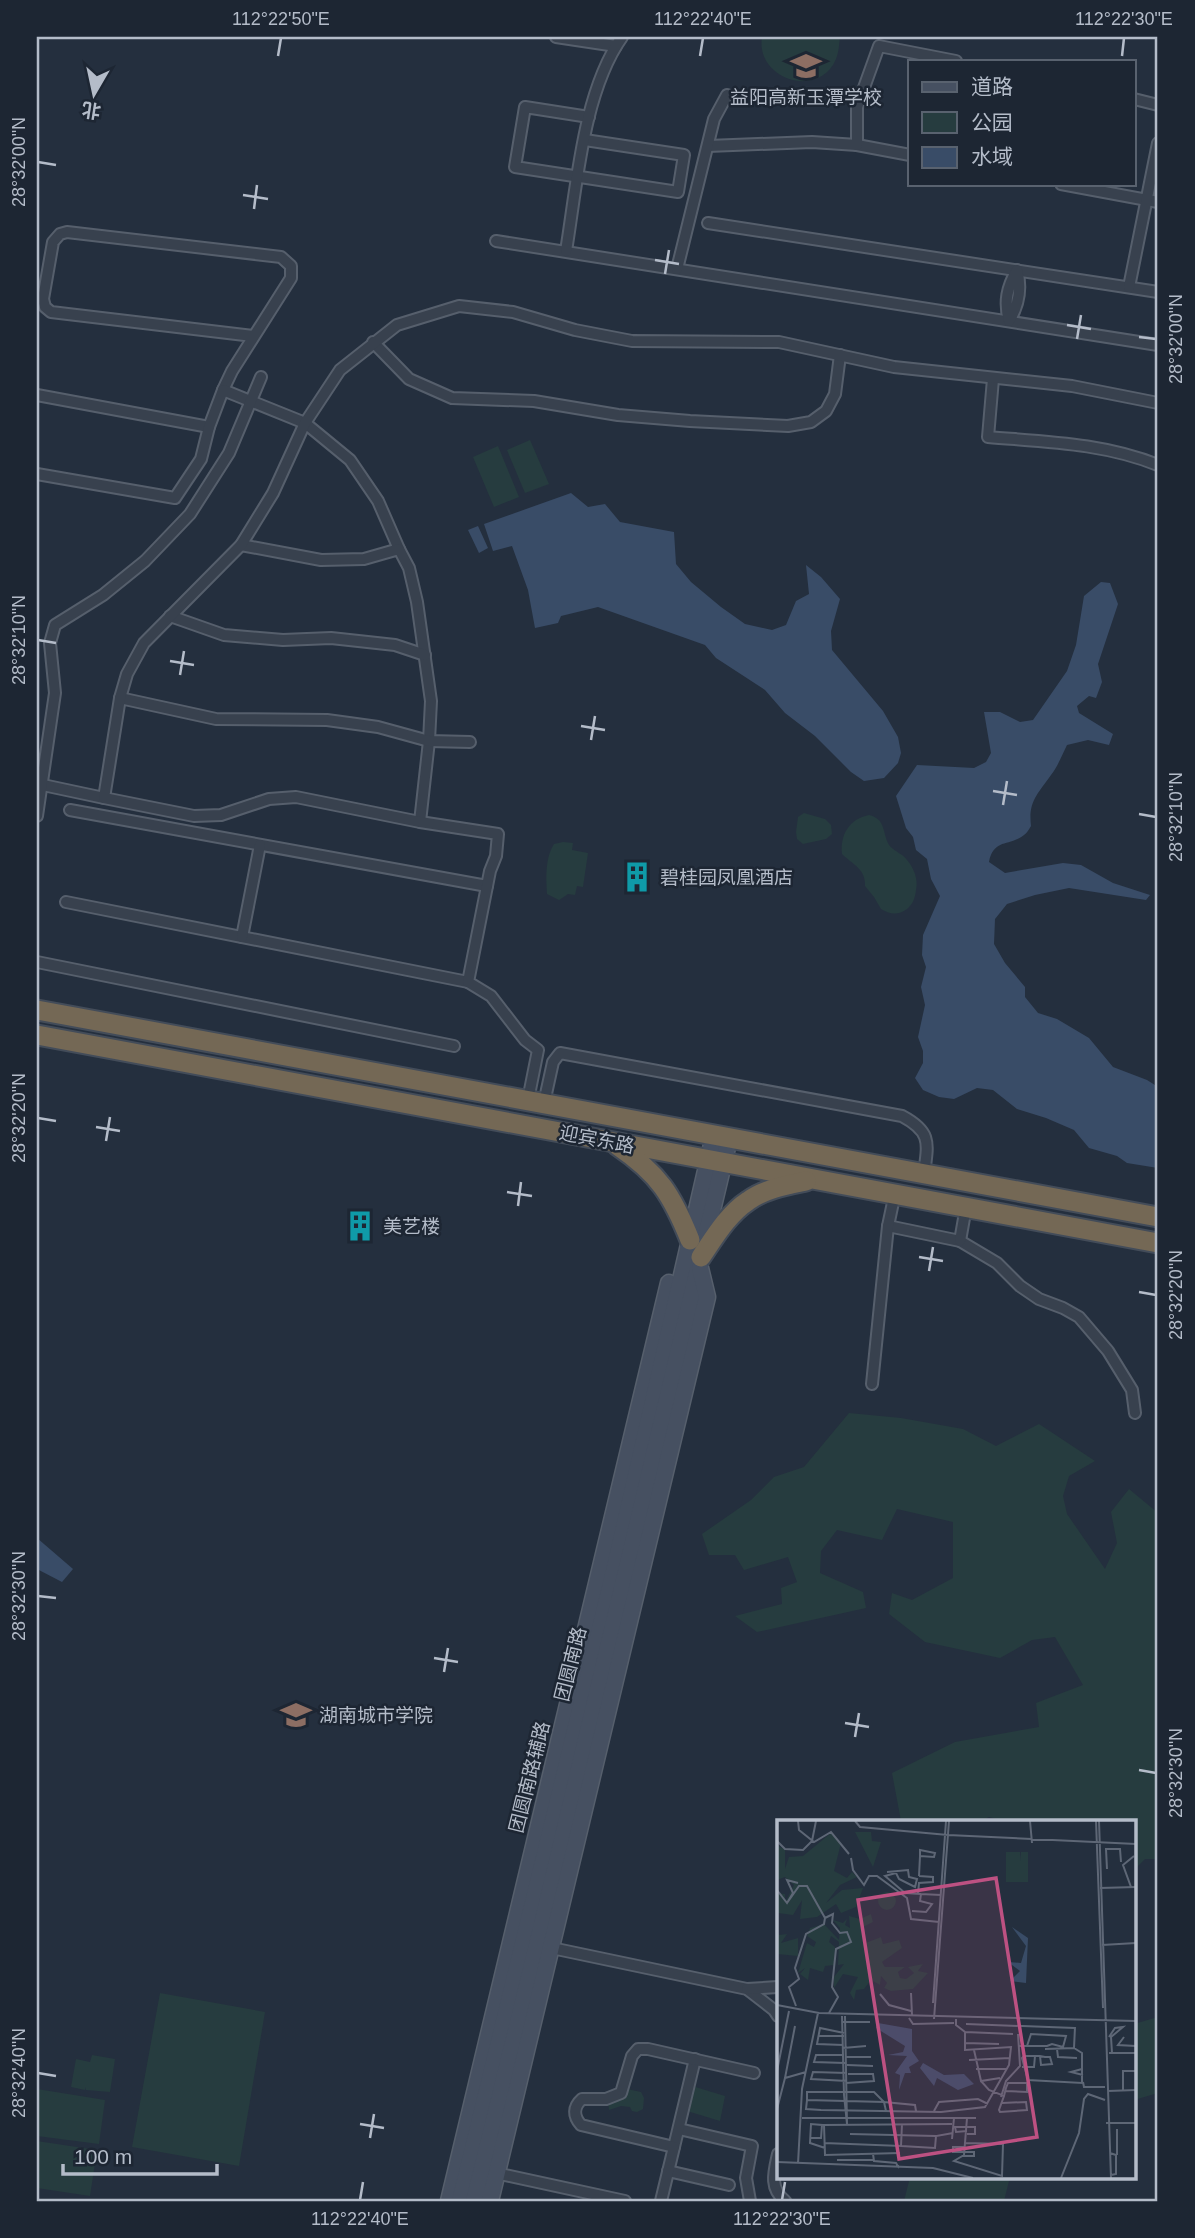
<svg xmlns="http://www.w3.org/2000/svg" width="1195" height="2238" font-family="Arial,'Noto Sans SC',sans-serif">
  <rect width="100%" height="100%" fill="#242f3e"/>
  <g fill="#263c3f">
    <path d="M762,37H840C839,44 839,52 836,59C819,100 755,79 762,37Z"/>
    <polygon points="530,440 549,484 525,493 507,450"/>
    <polygon points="498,446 519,497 494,507 473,457"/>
    <polygon points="804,813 825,819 831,825 832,834 826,839 803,844 797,839 796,832 798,817"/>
    <path d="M869,815C886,819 882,832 889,845C893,850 898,852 902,855C912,863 919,878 916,890C915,898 913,904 907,909C898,916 889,914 881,909L874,897L865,886C866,869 853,865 842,854C840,835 849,819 869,815Z"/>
    <path d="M563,842L573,843L572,850L588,853L583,887L577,886L575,895L568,894L559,900L547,894C546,877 545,858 554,844Z"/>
    <polygon points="849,1413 901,1418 963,1429 996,1446 1039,1424 1095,1461 1069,1476 1063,1496 1067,1514 1105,1569 1117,1543 1111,1512 1129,1489 1158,1513 1158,1859 1145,1859 1134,1870 1134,1822 1007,1822 989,1817 981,1821 901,1821 892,1773 955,1742 1039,1727 1036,1703 1083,1685 1055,1637 1032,1640 1000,1658 925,1642 889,1614 892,1593 912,1600 953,1578 953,1522 897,1509 882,1540 837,1530 821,1551 820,1573 863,1592 866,1608 757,1632 735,1616 782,1604 781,1588 797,1582 788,1557 744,1570 735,1555 709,1555 702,1534 751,1500 774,1477 804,1467"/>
    <polygon points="160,1993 265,2012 239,2166 132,2147"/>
    <polygon points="1158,2017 1158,2093 1134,2100 1134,2024"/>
    <polygon points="92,2055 115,2059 110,2092 86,2090 86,2087 85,2090 71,2087 76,2059 90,2062"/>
    <polygon points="692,2086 725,2096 720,2121 687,2111"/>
    <polygon points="37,2089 105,2100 99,2144 37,2136"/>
    <polygon points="627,2089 641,2092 644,2098 643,2109 637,2112 632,2111 630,2107 621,2106 609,2110 608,2102 618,2100"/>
    <polygon points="37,2141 97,2150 90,2196 37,2188"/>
    <polygon points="910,2177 1010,2177 1004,2201 904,2201"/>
  </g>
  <g fill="#394c67">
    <polygon points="571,493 588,507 605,504 620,522 674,532 676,564 691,582 721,607 745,624 772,630 786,625 796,601 809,594 806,565 821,577 840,599 831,631 832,650 883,711 898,737 901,753 898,763 884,778 864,781 851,772 815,736 785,713 765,690 716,658 705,645 598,607 561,616 558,623 535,628 528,590 512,546 493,551 484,524"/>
    <polygon points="478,526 488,548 479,553 468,530"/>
    <path d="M1101,582L1110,583L1118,604L1098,664L1102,682L1096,698L1089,696L1077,706L1079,713L1113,734L1109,745L1088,740L1067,745C1062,755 1058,766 1051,775C1038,794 1028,801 1031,826C1029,829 1027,833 1024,835C1009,847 994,838 989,862L1005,873L1063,863L1081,865L1113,883L1150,895L1146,900L1069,888L1035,895L1007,904L995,919L994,944L1005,963L1025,987V997L1038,1013L1057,1019L1089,1038L1113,1067L1147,1080L1158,1087V1168L1127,1163L1117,1156L1089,1148L1074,1130L1046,1118L1017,1109L993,1090L977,1088L954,1099L939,1097L923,1090L915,1078L923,1063V1051L918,1037L925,1005L921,987L926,967L922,955L923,935L940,896L931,879L927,859L916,850L913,837L906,828L896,796L917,765L974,768L986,762L991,753L984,712H1000L1020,722L1033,720L1067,671L1076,645L1084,596Z"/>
    <polygon points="37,1538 73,1569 62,1582 37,1569"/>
  </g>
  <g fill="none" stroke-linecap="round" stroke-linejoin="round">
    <g stroke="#565f6c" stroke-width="14">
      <g id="street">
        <polyline points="556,37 616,46"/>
        <polyline points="1134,99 1158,105"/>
        <polyline points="585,140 684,155 678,192 515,167 525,107 589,117"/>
        <polyline points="857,145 910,155"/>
        <polyline points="708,146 812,142 857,145 857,107 879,46 956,61"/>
        <polyline points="1061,184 1158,202"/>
        <polyline points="708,223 1158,292"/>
        <polyline points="496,241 1158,345"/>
        <path d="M566,251C577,185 583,92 622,37"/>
        <polyline points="677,269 714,119 727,95"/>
        <path d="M1017,270C1022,289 1019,305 1009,321C1004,302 1007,287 1017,270Z"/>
        <polyline points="1129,287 1158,143"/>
        <polyline points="373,342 409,379 452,398 534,401 618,415 690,421 788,426 811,422 826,411 835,394 840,355"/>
        <path d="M993,379L988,437C1047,442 1103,443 1158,465"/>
        <polyline points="223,390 232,371 291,278 291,266 281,257 67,232 60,234 53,242 43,299 45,307 51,312 253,336"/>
        <polyline points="37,395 209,427"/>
        <polyline points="37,474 175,498 201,459 209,427 223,390 305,423 350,460 378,501 399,549"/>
        <polyline points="241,545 321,560 364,559 399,549 409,568 417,602 431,701 429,741 420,822"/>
        <polyline points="170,616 224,635 283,640 331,638 395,645 425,655"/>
        <polyline points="120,698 216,719 327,720 378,727 429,741 470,742"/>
        <polyline points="43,785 104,798"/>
        <polyline points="70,810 487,886"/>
        <polyline points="37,816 55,693 50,643 55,625 103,595 145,561 190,514 229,453 261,377"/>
        <polyline points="66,902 468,982"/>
        <polyline points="242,937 260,845"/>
        <polyline points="37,962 454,1046"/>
        <polyline points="528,1100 538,1050 525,1040 491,996 468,982 490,871 496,856 498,834 420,822 296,797 269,799 221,815 194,816 104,798 120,698 127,674 144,643 241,545 273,493 305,423 340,370 397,325 459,306 513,312 575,330 632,341 779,342 894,367 1072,386 1158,403"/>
        <path d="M544,1103L553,1062L560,1053L902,1116C932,1132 928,1143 924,1174"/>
        <polyline points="888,1226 960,1241 997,1263 1020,1286 1039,1299 1063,1308 1079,1317 1108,1351 1132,1390 1135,1413"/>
        <polyline points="960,1241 966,1207"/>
        <polyline points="872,1384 888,1226 895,1193"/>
        <polyline points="547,1947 747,1989 774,2010 778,2016"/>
        <polyline points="747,1989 778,1987"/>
        <polyline points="679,2129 752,2146 746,2178 750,2201"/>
        <polyline points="674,2147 695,2059"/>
        <path d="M778,2154C774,2172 769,2188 785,2201"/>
        <polyline points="668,2171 729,2185"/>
        <polyline points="491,2172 625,2201"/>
        <path d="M661,2201L674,2147L581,2125C573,2116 573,2107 582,2099H606L621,2093L632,2056L638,2049H648L754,2073"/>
      </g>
    </g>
    <g stroke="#565f6c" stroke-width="19">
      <g id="secondary">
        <polyline points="449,2201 669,1283"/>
        <polyline points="460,2201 614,1571 714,1136"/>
        <polyline points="474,2201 537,1945 729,1139"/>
        <polyline points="490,2201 707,1297 700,1268"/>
      </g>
    </g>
    <g stroke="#434c59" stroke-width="23">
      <g id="highway">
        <polyline points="37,1010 1158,1217"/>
        <polyline points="37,1035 1158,1243"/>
        <path d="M618,1146C659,1174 672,1195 690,1240"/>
        <path d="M701,1257C714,1238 728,1214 748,1201C764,1189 787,1185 806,1181"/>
      </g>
    </g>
    <use href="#street" stroke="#38414e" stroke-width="10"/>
    <use href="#secondary" stroke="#465061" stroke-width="16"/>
    <use href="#highway" stroke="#746855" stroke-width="19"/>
  </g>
  <path fill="none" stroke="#b4bcc9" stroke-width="2.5" d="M278,56L281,38M700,56L703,38M1122,56L1124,38M38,162L56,165M243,195L268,199M254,209L257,185M655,260L679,264M665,274L669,250M1067,325L1091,329M1139,337L1156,339M1077,339L1081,315M38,640L56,643M170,661L194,665M180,675L184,651M581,726L605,730M591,740L595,716M993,791L1017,795M1003,805L1007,781M1139,814L1156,817M38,1118L56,1121M96,1127L120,1131M106,1141L110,1117M507,1192L532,1196M518,1206L521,1182M919,1257L943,1261M929,1271L933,1247M1139,1292L1156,1295M38,1596L56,1598M434,1658L458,1662M444,1672L448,1648M845,1723L869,1727M855,1737L859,1713M1139,1770L1156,1773M38,2073L56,2076M360,2124L384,2128M370,2138L374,2114M360,2200L363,2182M782,2200L785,2182"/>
  <defs>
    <g id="school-bare" transform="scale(2.415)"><path d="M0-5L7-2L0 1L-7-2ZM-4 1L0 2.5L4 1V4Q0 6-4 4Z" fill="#8d6e63" stroke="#1d2633" stroke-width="2.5" paint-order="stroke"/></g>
    <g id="building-bare" transform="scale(2.415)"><path d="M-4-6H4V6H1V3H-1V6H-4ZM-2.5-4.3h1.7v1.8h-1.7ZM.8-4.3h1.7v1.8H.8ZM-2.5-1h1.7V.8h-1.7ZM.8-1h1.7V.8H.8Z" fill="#0f9aa8" stroke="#1d2633" stroke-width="2.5" paint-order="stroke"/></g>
    <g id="university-bare" transform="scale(2.415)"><path d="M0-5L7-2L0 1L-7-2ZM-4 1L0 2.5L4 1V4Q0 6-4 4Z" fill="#8d6e63" stroke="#1d2633" stroke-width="2.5" paint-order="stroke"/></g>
  </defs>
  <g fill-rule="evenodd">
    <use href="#school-bare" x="806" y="66"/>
    <use href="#building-bare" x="637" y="877"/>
    <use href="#building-bare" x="360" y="1226"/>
    <use href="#university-bare" x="296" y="1715"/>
  </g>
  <g text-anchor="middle" stroke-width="5" stroke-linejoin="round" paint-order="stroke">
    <g font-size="19" fill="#b4bcc9" stroke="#1d2633" text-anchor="start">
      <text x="806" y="104" text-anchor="middle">益阳高新玉潭学校</text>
      <text x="660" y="884">碧桂园凤凰酒店</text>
      <text x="383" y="1233">美艺楼</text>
      <text x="319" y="1722">湖南城市学院</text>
    </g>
    <g font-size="19" fill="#b4bcc9" stroke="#1d2633">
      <text transform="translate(597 1139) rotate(11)" y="7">迎宾东路</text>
      <text transform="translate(570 1664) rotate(-76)" y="7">团圆南路</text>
      <text transform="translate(529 1777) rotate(-76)" y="7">团圆南路辅路</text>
    </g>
  </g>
  <g transform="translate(777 1820)">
    <rect width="359" height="359" fill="#242f3e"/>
    <path d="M78,12H94L95,21L104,22L96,47ZM54,13L64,23L57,51L70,58L75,52L80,57L63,65L49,83L65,70L86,68L79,87L64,93L59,84L40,97L23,99L25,80L16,95L1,93L0,73L8,74V83L17,65L8,57L0,60V25L8,30V49L12,37L26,36ZM229,32H243V41L244,32H251V62H229ZM101 81a9 9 0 1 1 18 0a9 9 0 1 1-18 0ZM94,94L96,102L86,107V124L104,117L106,124L122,120L125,128L105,142L108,147H128L121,152L123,158L129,159L137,153L131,147L146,144L141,151L151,153L136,169L114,171L107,168L110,163L104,156L103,165L94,160L87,169L79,170L77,180L73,173L81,157L66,154L57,168V157L67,144L61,145L62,122L54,116L52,122L58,127L57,145L48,146L46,152L33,148L31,160L23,154L28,148L21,153L30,123L37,127L39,122L30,116L33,108L47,104L62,120L63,108L56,100L66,103L70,99L68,105L73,108L72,96L83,99ZM0,110L2,115L10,114L4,123L21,118V136L0,134Z" fill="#263c3f"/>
    <path d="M235,107L251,118L249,163L233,161L243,151L231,142L244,143L249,126ZM101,203L135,209V231L142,241L132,247L134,253H128L122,270L123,255L118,253L130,236L111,235L126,232L128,226L99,208ZM146,243L167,255L187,254L197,264L181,270L160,258L157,266L143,248Z" fill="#394c67"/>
    <path fill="none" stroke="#5e6776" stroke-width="2" d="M21,1L22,10L37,22L54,12L72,34M78,1L83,7L171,15L359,24M253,1L255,23M319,1L326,188M322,1L334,358M0,21L8,29L26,30L35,21L39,1M74,38L76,50L87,65L92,56H100L130,78L134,99L162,102M330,49L329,29H343L344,42M110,52L131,50L132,57L140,59L138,67L122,59L119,53L108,56L128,73L144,74M142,56L143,36L157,37L158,33L143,30V36M354,67L346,45L357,36M323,68L359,67M0,70L10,83L16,73L10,60L21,63M141,74L142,63L156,62V57L142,56M10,83L22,66H30L48,98L47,104L29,114L18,148L22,159L12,167L19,186M135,91L149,92L155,84L143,81L144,74L164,75M48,98L56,94L55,103L63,113L70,112L74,122L59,129L55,167L61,177L52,193M325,125L359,123M134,173L135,195M103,174L112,185L134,191M156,183L169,1M0,185L42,193L359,201M65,196L67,275L70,304L68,196M132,198L136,204L177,203M157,199L172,1M66,202H93M189,204L298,208M18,206L8,258L29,252M188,212L236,214M42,216H67M332,217L338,208L346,207L334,217L335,233M347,217L341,225L359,226M188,223L222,224M66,225L40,224L43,208L67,213M241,226H270L275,224L286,227L289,216L254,214L250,226M66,228L89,226M268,229L297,228L298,207M280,229L281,237L300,238M197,230L204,261L223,258M332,233H359M67,235H39L37,242L68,243M263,236L264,245L275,244L273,237H268L263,236H247L245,238L251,260L305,263V233L297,228M68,237H94M192,240L233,238M70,245L96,246M245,247H257L258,236M199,249H229M305,249L294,252L306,255M0,251L12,191M70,253L36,252L34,259L70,261M204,261L212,270L227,276L229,268L231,263H250V272L228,271M306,262L307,267H328M69,263L97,261L96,254H71M331,271L359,270M346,271V251H359M224,277L229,261L243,246L241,214M30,280L29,289L44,290L164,292L208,287L232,245L234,227L188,230V212L179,205V199M225,283L249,282L250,290L223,292L222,290L227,276M0,289L8,258M109,291L107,282L30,280V272H97L107,282L138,285L139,291M157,291L162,282L201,279L211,284M25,298H199M329,303H359M73,314L159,316M190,314H198V307H178L179,312L190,311M33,318H44L45,305L34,304L33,323L48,328M175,319L177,298M47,323L124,326L125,304M188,323L226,324L225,356L177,341L187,335L190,298M124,326L158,328L159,316L176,313M123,333L48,335L47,305L175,304M333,333L339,335V354L334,355M96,334L97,341L119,343L122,348M340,335V309M187,336H197V332H176V327H187M60,340H96M0,342L156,348L196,358M21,344L25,269L41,193M284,358L302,313L307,279L311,274L328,280"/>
    <path fill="#bd5182" fill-opacity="0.15" stroke="#bd5182" stroke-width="3.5" d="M219,58L260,317L122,339L81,80Z"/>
    <rect width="359" height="359" fill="none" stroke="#b4bcc9" stroke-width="3.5"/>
  </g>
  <rect width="1195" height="2238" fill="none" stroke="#1d2633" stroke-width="77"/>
  <rect x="908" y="60" width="228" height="126" fill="#1d2633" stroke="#59626f" stroke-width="2"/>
  <rect x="922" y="82" width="35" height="10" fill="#465061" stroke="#59626f" stroke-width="2"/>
  <text x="971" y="94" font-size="21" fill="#b4bcc9">道路</text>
  <rect x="922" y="112" width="35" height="21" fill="#263c3f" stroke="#59626f" stroke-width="2"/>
  <text x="971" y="130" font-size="21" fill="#b4bcc9">公园</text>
  <rect x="922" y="147" width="35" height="21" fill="#394c67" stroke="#59626f" stroke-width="2"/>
  <text x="971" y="164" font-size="21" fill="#b4bcc9">水域</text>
  <g transform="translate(94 94) rotate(189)" stroke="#1d2633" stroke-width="5" paint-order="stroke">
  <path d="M0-5L12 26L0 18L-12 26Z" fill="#b4bcc9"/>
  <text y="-10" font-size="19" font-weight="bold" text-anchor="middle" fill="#b4bcc9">北</text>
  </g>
  <path d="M63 2164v10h154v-10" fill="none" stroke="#b4bcc9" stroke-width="3.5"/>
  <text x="74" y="2164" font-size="21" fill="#b4bcc9" stroke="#1d2633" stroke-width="5" paint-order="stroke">100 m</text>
  <rect x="38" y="38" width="1118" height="2162" fill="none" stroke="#b4bcc9" stroke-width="2.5"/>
  <g font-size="18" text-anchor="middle" fill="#b4bcc9">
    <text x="281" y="25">112°22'50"E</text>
    <text x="703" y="25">112°22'40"E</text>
    <text x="1124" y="25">112°22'30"E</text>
    <text transform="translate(19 162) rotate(-90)" y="6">28°32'00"N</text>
    <text transform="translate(1176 339) rotate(-90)" y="6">28°32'00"N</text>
    <text transform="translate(19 640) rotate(-90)" y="6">28°32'10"N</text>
    <text transform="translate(1176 817) rotate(-90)" y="6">28°32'10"N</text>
    <text transform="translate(19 1118) rotate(-90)" y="6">28°32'20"N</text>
    <text transform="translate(1176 1295) rotate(-90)" y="6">28°32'20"N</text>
    <text transform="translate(19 1596) rotate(-90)" y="6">28°32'30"N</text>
    <text transform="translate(1176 1773) rotate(-90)" y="6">28°32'30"N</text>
    <text transform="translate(19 2073) rotate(-90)" y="6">28°32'40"N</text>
    <text x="360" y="2225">112°22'40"E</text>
    <text x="782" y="2225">112°22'30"E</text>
  </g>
</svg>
